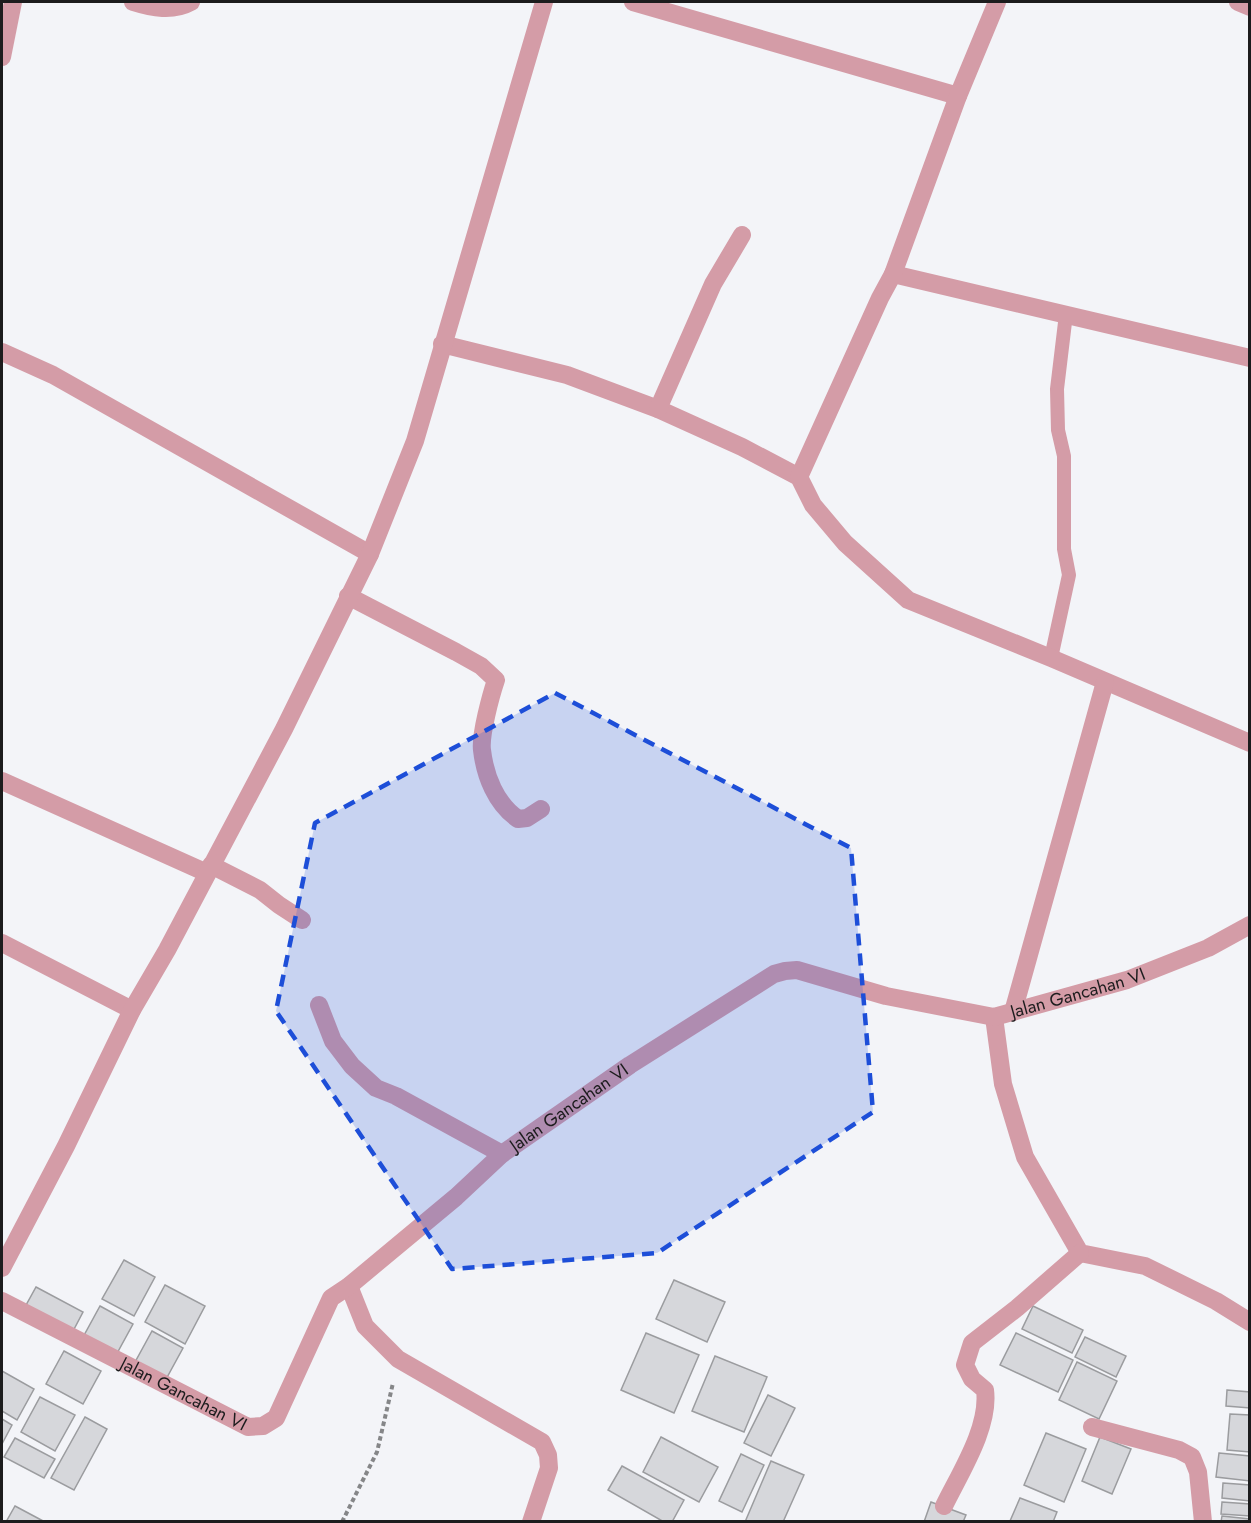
<svg xmlns="http://www.w3.org/2000/svg" width="1251" height="1523" font-family="Jost,sans-serif">
  <rect width="100%" height="100%" fill="#f3f4f8"/>
  <g fill="#d6d7db" stroke="#9b9c9f" stroke-width="1.5">
    <polygon points="124,1260 155,1277 134,1316 102,1299"/>
    <polygon points="674,1280 725,1302 707,1342 656,1319"/>
    <polygon points="165,1285 205,1306 185,1344 145,1322"/>
    <polygon points="36,1287 83,1312 72,1333 25,1307"/>
    <polygon points="100,1306 133,1324 115,1357 82,1339"/>
    <polygon points="1033,1306 1083,1330 1072,1353 1022,1329"/>
    <polygon points="152,1331 183,1348 165,1381 134,1364"/>
    <polygon points="646,1333 699,1355 674,1413 621,1390"/>
    <polygon points="1016,1333 1073,1360 1058,1392 1000,1365"/>
    <polygon points="1085,1337 1126,1356 1116,1377 1075,1357"/>
    <polygon points="64,1351 101,1371 83,1404 46,1384"/>
    <polygon points="715,1356 767,1377 744,1432 692,1411"/>
    <polygon points="1077,1362 1117,1381 1099,1419 1059,1400"/>
    <polygon points="2,1371 34,1389 17,1420 2,1411"/>
    <polygon points="1227,1390 1250,1392 1250,1408 1226,1406"/>
    <polygon points="768,1395 795,1408 771,1456 744,1443"/>
    <polygon points="40,1397 75,1415 55,1451 21,1432"/>
    <polygon points="1230,1414 1250,1415 1250,1452 1227,1450"/>
    <polygon points="85,1417 107,1429 74,1490 51,1478"/>
    <polygon points="2,1419 12,1425 2,1444"/>
    <polygon points="1046,1433 1086,1449 1064,1502 1024,1485"/>
    <polygon points="661,1437 718,1467 699,1502 643,1472"/>
    <polygon points="1100,1437 1131,1449 1112,1494 1082,1481"/>
    <polygon points="15,1438 55,1459 44,1478 4,1457"/>
    <polygon points="1219,1453 1250,1456 1250,1481 1216,1477"/>
    <polygon points="741,1454 764,1465 742,1512 719,1501"/>
    <polygon points="771,1461 804,1475 783,1522 745,1522"/>
    <polygon points="622,1466 684,1500 672,1522 664,1522 608,1490"/>
    <polygon points="1223,1483 1250,1485 1250,1501 1222,1498"/>
    <polygon points="1020,1498 1057,1512 1053,1522 1010,1521"/>
    <polygon points="931,1502 966,1515 963,1522 924,1522"/>
    <polygon points="1222,1502 1250,1504 1250,1516 1221,1514"/>
    <polygon points="15,1506 45,1522 6,1522"/>
    <polygon points="1222,1516 1250,1519 1250,1522 1221,1522"/>
  </g>
  <g fill="none" stroke-linecap="round" stroke-linejoin="round">
    <polyline stroke="#858688" stroke-width="4" stroke-dasharray="4.5 3" stroke-linecap="butt" points="342,1522 377,1452 393,1383"/>
    <polyline stroke="#d49ca7" stroke-width="14" points="1051,658 1069,575 1064,549 1064,456 1058,430 1057,389 1066,314"/>
    <g stroke="#d49ca7" stroke-width="18">
      <path d="M133,2C152,8 173,12 191,2"/>
      <polyline points="633,2 958,96"/>
      <polyline points="1238,2 1250,7"/>
      <polyline points="2,57 13,2"/>
      <polyline points="893,274 1250,358"/>
      <polyline points="442,344 567,375 658,409 742,447 799,477 813,505 845,543 908,600 1051,658 1250,743"/>
      <polyline points="2,352 53,375 370,554"/>
      <polyline points="658,409 713,284 742,235"/>
      <polyline points="799,477 880,298 893,274 958,96 997,2"/>
      <path d="M348,596L456,652L481,666L496,680C491,695 480,735 482,750C485,776 496,804 518,819L527,818L541,809"/>
      <polyline points="2,781 207,873"/>
      <polyline points="211,865 260,890 279,905 302,920"/>
      <polyline points="2,943 132,1010"/>
      <polyline points="319,1005 333,1041 352,1066 376,1088 396,1096 502,1154"/>
      <polyline points="1013,1012 1105,682"/>
      <polyline points="994,1017 1003,1084 1025,1157 1080,1253 1145,1266 1216,1301 1250,1322"/>
      <polyline points="2,1268 66,1146 132,1010 167,950 284,729 370,554 415,441 544,2"/>
      <polyline points="349,1286 365,1326 398,1359 542,1442 548,1455 549,1468 531,1522"/>
      <path id="s1" d="M2,1301L248,1427L263,1426L276,1418L331,1298L349,1286L456,1197L502,1154L630,1065L774,974L785,971L797,970L886,996L994,1017L1127,980L1208,948L1250,925"/>
      <polyline points="1092,1427 1179,1450 1192,1457 1198,1472 1203,1522"/>
      <path d="M944,1506C960,1473 990,1427 985,1390L972,1379L965,1365L972,1343L1017,1308L1080,1253"/>
    </g>
  </g>
  <path fill="#1d4ed8" fill-opacity="0.2" stroke="#1d4ed8" stroke-width="4.5" stroke-dasharray="12 8" stroke-linejoin="round" d="M555,693L851,848L873,1112L657,1253L452,1269L276,1011L315,823Z"/>
  <g text-anchor="middle" stroke-width="4.5" stroke-linejoin="round" paint-order="stroke">
    <g font-size="18" fill="#1c1c1d" stroke="#fff">
      <text dy="6" stroke="none"><textPath href="#s1" startOffset="1302">Jalan Gancahan VI</textPath></text>
      <text dy="6" stroke="none"><textPath href="#s1" startOffset="744">Jalan Gancahan VI</textPath></text>
      <text dy="6" stroke="none"><textPath href="#s1" startOffset="204">Jalan Gancahan VI</textPath></text>
    </g>
  </g>
  <rect width="1251" height="1523" fill="none" stroke="#1c1c1d" stroke-width="6"/>
</svg>
